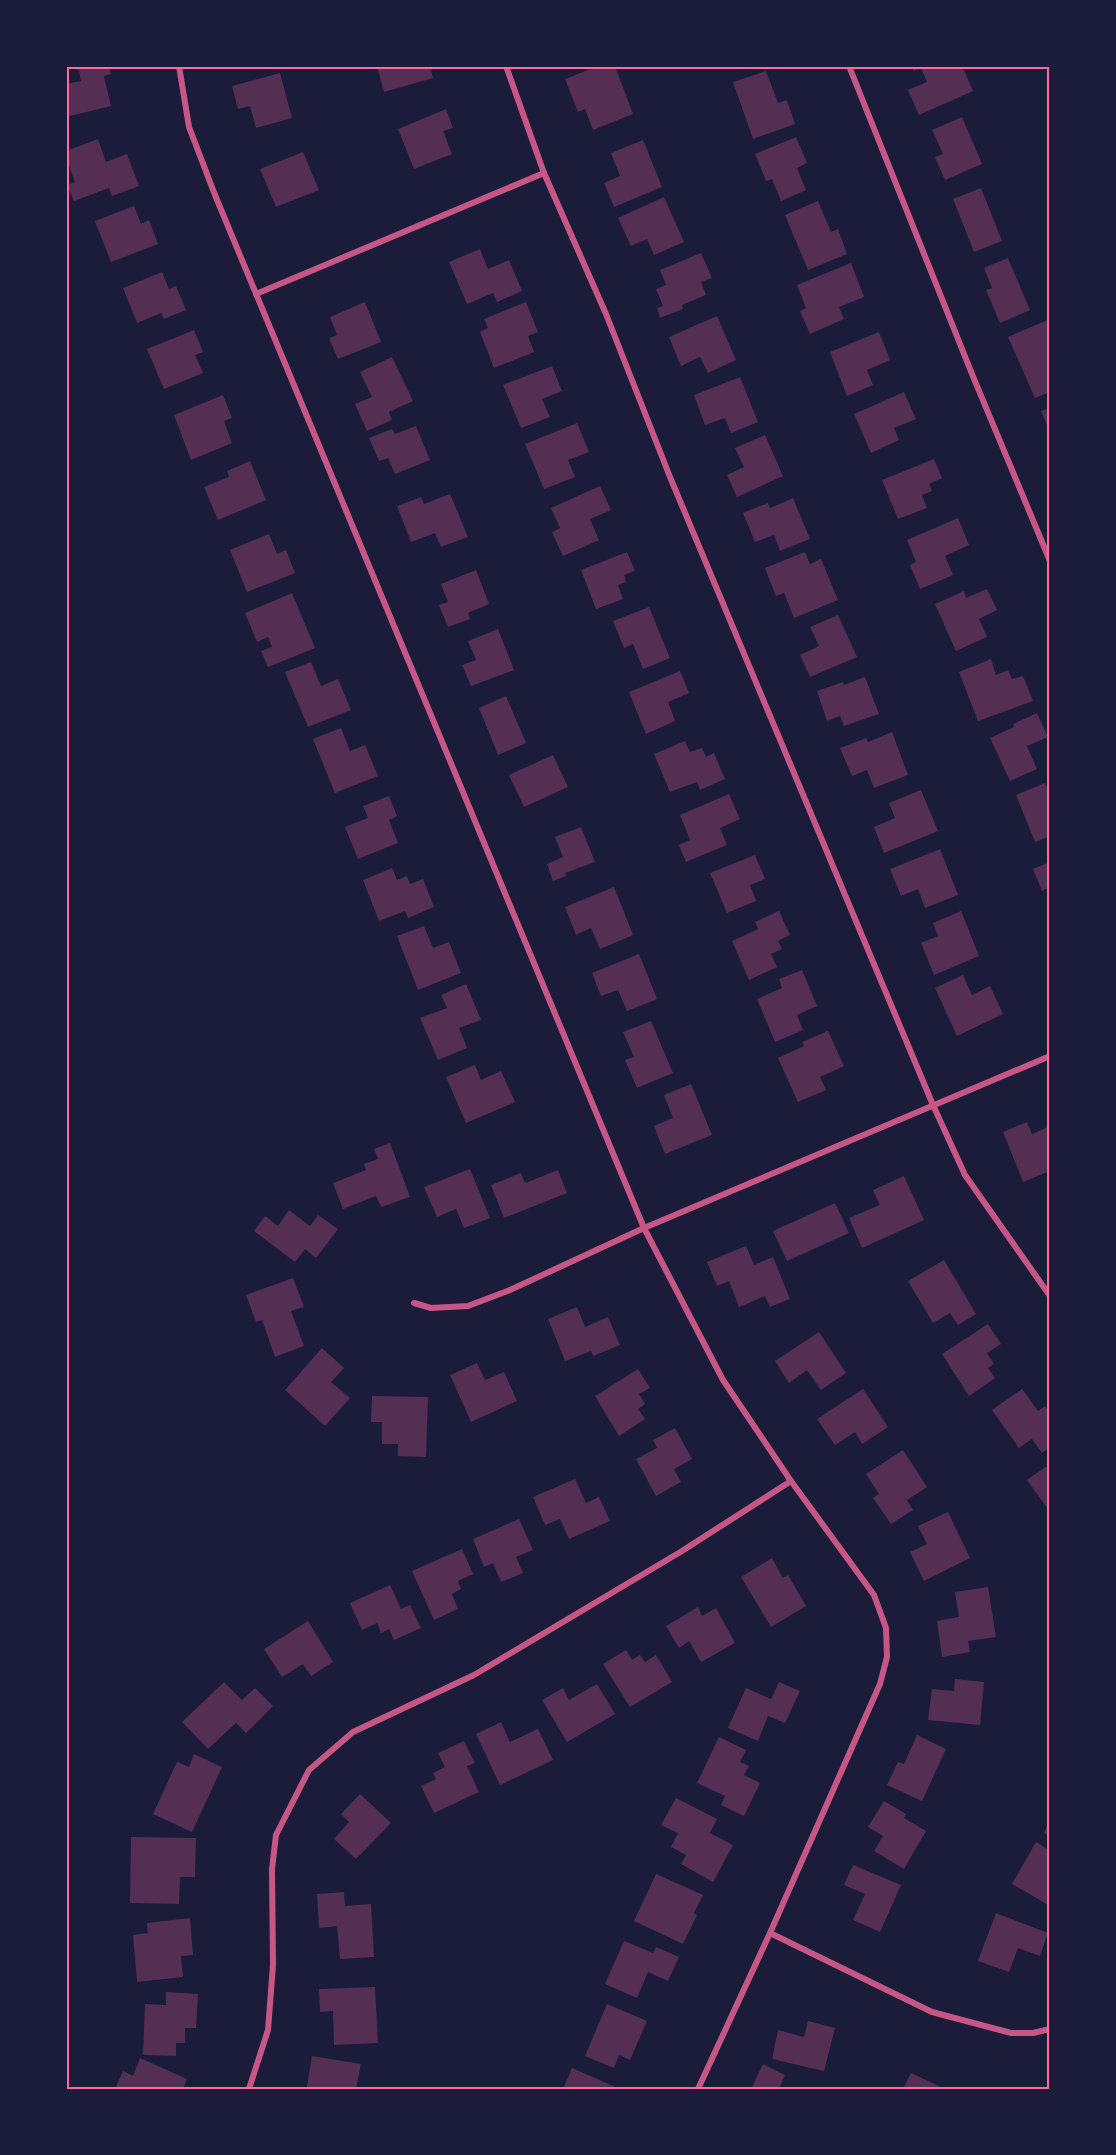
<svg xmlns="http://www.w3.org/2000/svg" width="1116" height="2155" font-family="'Asap Condensed',sans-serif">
  <rect width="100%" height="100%" fill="#1b1b3a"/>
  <g fill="#542f53">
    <polygon points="78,66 109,66 111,74 104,76 111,106 66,117 66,84 81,81"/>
    <polygon points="377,66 430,66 433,78 384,92"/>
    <polygon points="598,66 615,66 633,114 593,130 585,109 578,112 565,79"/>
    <polygon points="911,66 962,66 973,91 919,115 908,90 927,82 921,68 914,71"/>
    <polygon points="766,71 778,103 787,100 795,124 753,139 733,82"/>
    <polygon points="280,73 292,118 256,128 250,106 238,109 232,86"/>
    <polygon points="446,109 453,128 443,131 452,154 414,169 398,129"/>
    <polygon points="962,117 982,164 945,180 935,157 943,154 932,130"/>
    <polygon points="796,137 807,163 797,168 806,190 781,201 772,179 766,181 755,154"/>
    <polygon points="98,139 106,162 127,154 139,186 112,196 109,188 74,201 67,185 75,182 66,158 66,151"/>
    <polygon points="643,140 662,187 614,207 604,183 620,176 611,153"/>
    <polygon points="303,152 319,190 276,207 260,169"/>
    <polygon points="981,188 1002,241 974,252 953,199"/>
    <polygon points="664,197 684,242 654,255 647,239 631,246 618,218"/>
    <polygon points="818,201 831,232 838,229 847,254 808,270 785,215"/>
    <polygon points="134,206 141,224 149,220 158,244 111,262 95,221"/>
    <polygon points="480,249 488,269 509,260 522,291 497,302 493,293 467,304 449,262"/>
    <polygon points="701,253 712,278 701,282 706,295 682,305 683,309 660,318 657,308 663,306 656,289 666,285 660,270"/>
    <polygon points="1008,258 1030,310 1000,323 986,290 992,288 984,268"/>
    <polygon points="851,263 864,297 839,307 844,319 810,334 800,311 806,308 797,285"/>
    <polygon points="162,272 169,289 176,286 186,310 164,319 161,313 137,323 123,288"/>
    <polygon points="365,302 381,342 338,359 329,338 337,335 330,317"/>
    <polygon points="526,302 538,332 528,336 534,352 494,368 480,332 488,328 484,319"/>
    <polygon points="717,316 736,360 708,373 700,357 681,366 669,337"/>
    <polygon points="1050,319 1050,392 1035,398 1008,337"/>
    <polygon points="194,330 203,352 195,355 203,373 164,389 147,349"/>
    <polygon points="879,332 890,360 867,370 873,385 847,396 830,352"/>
    <polygon points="392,357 413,401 389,412 392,420 367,431 355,404 372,397 360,372"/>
    <polygon points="552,366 562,391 542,399 550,417 521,428 503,385"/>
    <polygon points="740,377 758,422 731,433 725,418 705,425 694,395"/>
    <polygon points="904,392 916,419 894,428 899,440 871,453 854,414"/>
    <polygon points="223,395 232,418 224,421 232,443 191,460 174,415"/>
    <polygon points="1050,408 1050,432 1041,411"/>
    <polygon points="577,423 589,452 568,460 575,477 544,489 525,444"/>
    <polygon points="416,426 430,460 395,474 388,458 379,461 369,438 392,429 395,434"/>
    <polygon points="765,435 783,476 737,497 727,475 744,467 735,448"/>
    <polygon points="934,459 942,478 929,484 932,491 922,495 927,508 898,519 882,480"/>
    <polygon points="250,461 266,500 218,520 204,487 229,477 227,471"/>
    <polygon points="600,486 611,510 590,519 599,540 563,556 552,532 560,528 551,508"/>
    <polygon points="450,494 468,537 441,547 435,533 411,542 397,506 421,497 424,504"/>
    <polygon points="793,498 810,539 780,551 774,535 755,542 743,513 768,503 770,508"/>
    <polygon points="958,518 969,545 945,556 953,575 920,589 910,565 916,562 907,540"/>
    <polygon points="269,534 277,554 286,550 295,573 247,592 230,550"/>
    <polygon points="627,552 635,571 624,575 626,582 618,585 623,599 596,609 581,570"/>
    <polygon points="805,552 810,564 821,559 838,600 794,618 784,593 776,596 765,568"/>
    <polygon points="476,570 489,604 468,613 470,619 448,627 439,605 448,602 441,584"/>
    <polygon points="987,589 997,610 979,619 987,637 956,651 935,604 964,591 966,598"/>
    <polygon points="292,593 315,648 268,667 261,651 272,647 268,637 257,642 245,613"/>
    <polygon points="649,607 670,658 643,669 633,644 624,648 613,621"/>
    <polygon points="838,615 857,657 810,677 800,655 819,646 810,627"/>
    <polygon points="498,629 514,670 471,686 462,665 476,660 468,641"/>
    <polygon points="991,659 996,675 1008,670 1012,679 1023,676 1033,701 978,721 959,672"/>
    <polygon points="311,662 321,686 338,679 351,710 308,727 285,672"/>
    <polygon points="680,671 689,693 668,702 675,721 646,734 629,692"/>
    <polygon points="865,677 879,714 844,726 840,716 827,721 817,691 843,682 844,685"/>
    <polygon points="506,696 526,743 498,755 479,708"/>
    <polygon points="1037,713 1048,737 1027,746 1037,769 1010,781 990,738 1014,727 1013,724"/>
    <polygon points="341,728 350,751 365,745 378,776 335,793 313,739"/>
    <polygon points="892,732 908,775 874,788 867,770 852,776 840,748 866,738 868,742"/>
    <polygon points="685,741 690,752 702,748 706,757 714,753 725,779 700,790 697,782 670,792 654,754"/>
    <polygon points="553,755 568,787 524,807 509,775"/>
    <polygon points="1045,783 1048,789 1050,788 1050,836 1035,842 1016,795"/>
    <polygon points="921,790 938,831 884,853 874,827 895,818 889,803"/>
    <polygon points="729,794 740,819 720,828 727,845 686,862 679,845 690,840 680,815"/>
    <polygon points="389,796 397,816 389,820 398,843 358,859 345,827 368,818 363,806"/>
    <polygon points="581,827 595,862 565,873 566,876 553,881 547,864 563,857 555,837"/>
    <polygon points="940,849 958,895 925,908 918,889 901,896 890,869"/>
    <polygon points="755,855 765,879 750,885 756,901 727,913 710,873"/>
    <polygon points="1050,862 1050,887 1042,891 1033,869"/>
    <polygon points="392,868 397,880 407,876 410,884 423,879 434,907 408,918 405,911 379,921 363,880"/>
    <polygon points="614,887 633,935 600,949 591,928 576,935 565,907"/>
    <polygon points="779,911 790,935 778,941 782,949 771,954 777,967 749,980 732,941 758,929 755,922"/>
    <polygon points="961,911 979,956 934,975 921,943 938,936 933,923"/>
    <polygon points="424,926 433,948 449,942 461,973 418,990 397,936"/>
    <polygon points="639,954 657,999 627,1011 618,990 601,996 592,973"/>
    <polygon points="802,970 817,1006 797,1015 803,1030 775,1042 757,999 782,988 779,979"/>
    <polygon points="963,975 972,995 990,986 1003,1014 957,1036 935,988"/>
    <polygon points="466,984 481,1020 459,1028 467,1048 438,1060 420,1018 447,1008 441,995"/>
    <polygon points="651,1021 673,1073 637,1088 625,1060 634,1057 623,1032"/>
    <polygon points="828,1031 844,1066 820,1077 826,1090 798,1102 778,1058 804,1046 802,1042"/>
    <polygon points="475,1065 481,1080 501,1071 515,1102 466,1123 446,1077"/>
    <polygon points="691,1084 712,1135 665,1154 654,1126 673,1118 664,1095"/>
    <polygon points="1027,1122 1032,1134 1050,1126 1050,1171 1023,1182 1003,1132"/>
    <polygon points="390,1143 410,1197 381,1207 376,1196 343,1209 333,1183 366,1170 364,1164 378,1159 374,1149"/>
    <polygon points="470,1169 490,1218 464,1228 456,1209 437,1217 424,1187"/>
    <polygon points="558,1170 567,1193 504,1218 491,1185 521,1173 525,1183"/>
    <polygon points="904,1176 924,1220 862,1248 849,1218 880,1205 873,1190"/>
    <polygon points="835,1203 849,1233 787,1261 773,1231"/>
    <polygon points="289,1210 310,1226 318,1215 338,1229 316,1258 305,1249 295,1262 254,1231 265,1216 278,1226"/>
    <polygon points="746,1246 754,1265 773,1257 790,1299 770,1307 765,1296 739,1307 729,1281 717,1286 707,1262"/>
    <polygon points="944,1260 976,1314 958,1325 950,1313 933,1323 908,1281"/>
    <polygon points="293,1278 304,1307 291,1311 304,1346 275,1357 262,1320 256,1322 246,1295"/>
    <polygon points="577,1307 585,1327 608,1317 620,1345 593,1356 591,1351 565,1361 548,1319"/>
    <polygon points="988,1324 1001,1344 987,1353 994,1364 988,1368 995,1378 969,1396 942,1354"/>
    <polygon points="819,1332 846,1373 821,1390 807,1370 789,1383 775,1361"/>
    <polygon points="322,1348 344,1368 331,1382 350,1398 325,1426 285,1390"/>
    <polygon points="477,1363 485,1380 504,1372 517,1401 471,1422 450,1375"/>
    <polygon points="638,1369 650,1388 639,1394 645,1404 638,1409 645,1419 619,1436 595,1396"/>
    <polygon points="863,1389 888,1427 862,1444 855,1432 835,1445 817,1419"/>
    <polygon points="1022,1389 1038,1411 1045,1406 1050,1413 1050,1447 1042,1453 1032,1439 1019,1448 992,1410"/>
    <polygon points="372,1396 428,1397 426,1457 398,1456 398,1444 382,1444 382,1422 371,1422"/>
    <polygon points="675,1428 692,1459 674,1469 681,1482 656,1496 636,1459 657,1448 653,1440"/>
    <polygon points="903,1450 927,1487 907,1500 913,1510 891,1524 873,1498 879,1494 866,1474"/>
    <polygon points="1050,1464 1050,1512 1027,1480"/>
    <polygon points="575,1479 586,1503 599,1497 610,1521 569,1539 560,1519 545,1525 533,1497"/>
    <polygon points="948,1512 970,1558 924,1581 910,1552 927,1544 918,1526"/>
    <polygon points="519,1519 533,1550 516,1557 523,1573 501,1582 493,1563 484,1567 473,1539"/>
    <polygon points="462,1549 473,1574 458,1581 461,1589 452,1594 458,1609 434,1620 412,1571"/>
    <polygon points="772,1558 783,1578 788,1575 806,1606 771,1627 741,1577"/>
    <polygon points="390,1585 401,1609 410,1605 421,1628 394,1640 389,1629 381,1633 377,1623 362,1630 350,1603"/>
    <polygon points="988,1587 996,1637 968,1641 970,1652 942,1657 937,1621 959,1617 955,1592"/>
    <polygon points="698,1607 702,1616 716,1608 735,1643 701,1662 689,1641 679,1648 666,1626"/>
    <polygon points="308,1621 333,1662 311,1676 303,1664 282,1677 264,1649"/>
    <polygon points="626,1650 632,1660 640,1655 645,1662 656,1655 672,1682 630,1707 603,1664"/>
    <polygon points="955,1679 984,1682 980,1725 928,1720 932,1689 954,1691"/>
    <polygon points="224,1682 242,1700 255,1688 273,1706 246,1733 236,1723 208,1749 182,1722"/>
    <polygon points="779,1682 800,1691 785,1723 768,1716 758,1741 728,1728 746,1688 771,1699"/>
    <polygon points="597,1684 615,1714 567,1742 542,1700 563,1688 569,1700"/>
    <polygon points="501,1722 510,1742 538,1729 553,1760 500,1785 476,1734"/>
    <polygon points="917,1735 946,1749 922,1801 887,1785 898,1762 904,1764"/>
    <polygon points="719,1737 746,1750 740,1762 749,1766 744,1775 760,1783 744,1816 721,1805 725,1796 697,1783"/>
    <polygon points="464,1741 475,1763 467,1766 479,1792 434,1813 421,1786 436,1779 433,1773 445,1767 438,1753"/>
    <polygon points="194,1754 222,1767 192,1832 153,1814 177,1762 189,1767"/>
    <polygon points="360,1794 391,1823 356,1859 334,1839 349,1822 341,1814"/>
    <polygon points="676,1798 717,1819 710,1833 733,1845 713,1882 681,1864 686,1855 671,1847 678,1833 661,1825"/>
    <polygon points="884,1801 906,1814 904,1818 926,1831 904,1869 874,1851 883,1836 868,1827"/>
    <polygon points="1050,1818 1050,1836 1044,1833"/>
    <polygon points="131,1837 196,1838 195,1877 180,1877 179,1904 130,1903"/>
    <polygon points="1036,1842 1050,1851 1050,1906 1012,1884"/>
    <polygon points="853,1865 901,1885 880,1932 853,1920 865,1894 844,1885"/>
    <polygon points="656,1874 703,1895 694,1913 697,1915 683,1944 634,1921"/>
    <polygon points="344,1892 345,1906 371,1904 374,1957 340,1959 337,1926 319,1928 317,1894"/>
    <polygon points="996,1913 1048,1933 1040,1956 1018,1948 1009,1972 978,1961"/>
    <polygon points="190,1918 193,1955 181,1956 183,1977 137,1982 133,1935 148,1933 147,1923"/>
    <polygon points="624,1941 653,1953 656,1947 679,1957 668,1981 648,1972 637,1998 605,1984"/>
    <polygon points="375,1987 378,2043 334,2045 333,2011 320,2012 319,1989"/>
    <polygon points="166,1992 198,1994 196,2028 185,2028 185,2043 176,2043 176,2056 143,2055 145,2004 166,2005"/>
    <polygon points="607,2004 647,2021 630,2060 619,2055 614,2068 585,2056"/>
    <polygon points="808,2021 835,2028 824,2071 772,2059 778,2030 804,2037"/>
    <polygon points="312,2056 361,2064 356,2089 320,2089 307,2087"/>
    <polygon points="140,2058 187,2079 183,2089 115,2089 123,2071 133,2076"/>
    <polygon points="763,2064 785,2075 780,2087 785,2089 751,2089"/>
    <polygon points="572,2068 620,2089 563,2089"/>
    <polygon points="911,2073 939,2086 938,2089 903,2089"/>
  </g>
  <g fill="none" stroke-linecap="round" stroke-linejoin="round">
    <g stroke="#c65784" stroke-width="6">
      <polyline points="179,66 189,127 215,195 644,1228 723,1380 791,1481 874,1595 886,1628 887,1657 880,1684 770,1933 698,2089"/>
      <polyline points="506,66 544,173 606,314 670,477 933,1105 965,1175 1050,1296"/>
      <polyline points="849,66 972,374 1050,561"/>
      <polyline points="256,294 544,173"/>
      <polyline points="414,1303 431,1308 468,1306 510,1290 644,1228 1050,1056"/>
      <polyline points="770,1933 932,2012 1011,2033 1033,2033 1050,2029"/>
      <polyline points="249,2089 268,2030 273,1965 272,1869 276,1835 309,1770 353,1732 474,1675 682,1551 791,1481"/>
    </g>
  </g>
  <rect width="1116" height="2155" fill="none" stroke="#1b1b3a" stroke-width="135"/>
  <rect x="68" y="68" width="980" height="2020" fill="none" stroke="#ff6b9d" stroke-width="2"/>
</svg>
